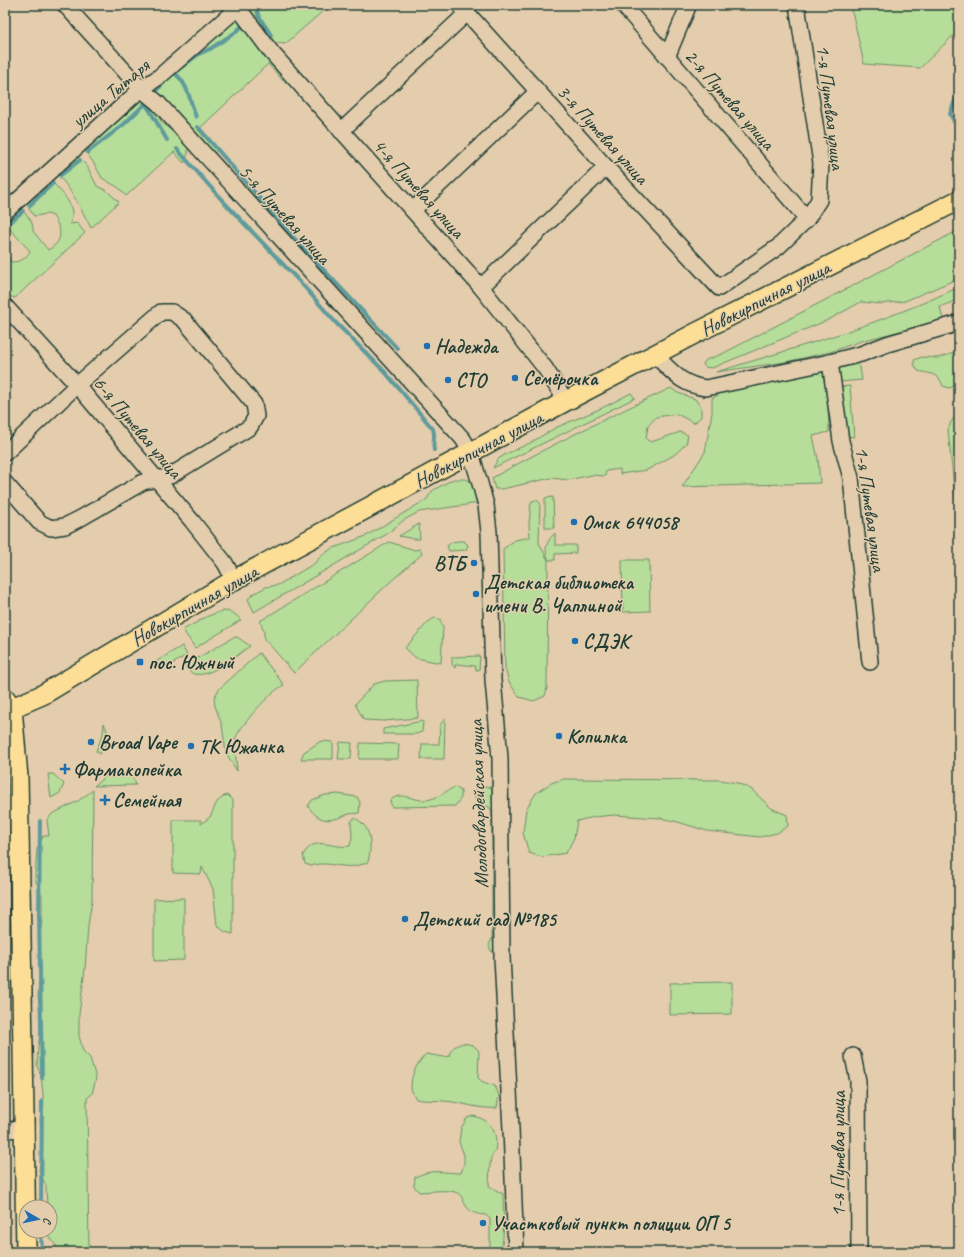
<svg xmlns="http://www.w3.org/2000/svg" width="964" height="1257" font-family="Caveat,sans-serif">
  <rect width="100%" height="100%" fill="#e4cdad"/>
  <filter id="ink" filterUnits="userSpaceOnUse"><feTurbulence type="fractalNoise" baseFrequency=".025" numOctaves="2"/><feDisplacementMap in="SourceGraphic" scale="8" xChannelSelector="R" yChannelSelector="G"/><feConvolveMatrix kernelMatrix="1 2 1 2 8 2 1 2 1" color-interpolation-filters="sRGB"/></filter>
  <g filter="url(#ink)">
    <g fill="#b6dd99" stroke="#6a8d66">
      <polygon points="252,5 330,5 285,44 271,42 250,11 250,8"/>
      <polygon points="848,5 959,5 959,30 920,68 864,64 853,15"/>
      <polygon points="239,17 290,79 286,84 268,64 198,130 217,151 210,156 154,90 156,86 211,36"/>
      <polygon points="140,100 150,104 154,107 162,123 182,139 188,146 188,154 184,163 174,152 126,196 119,188 102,178 93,162 85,151 87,148"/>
      <path d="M78,157L87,166L97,186L107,191L119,202L91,228C81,209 72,190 57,174L66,164Z"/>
      <path d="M50,180C59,189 70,199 72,212C73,215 71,220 70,224L77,223L85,233L15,298L5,295V234C9,245 3,249 11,262C20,262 26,259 30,251L9,228L6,220L20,208C26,214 34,221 33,231L48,250C64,241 62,230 53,216L48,214L34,216L25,203Z"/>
      <polygon points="959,230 959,278 905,301 881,304 861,302 828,320 712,368 705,367 703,364 706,360 722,354"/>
      <path d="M959,287V299L940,307L943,320L861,341L830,352L785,362L716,372C798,347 881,324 959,287Z"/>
      <path d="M957,352H959V387L956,386L949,388L943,386C938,373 931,374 918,371L914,364V360L922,357L938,358Z"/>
      <polygon points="856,362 860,367 862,380 840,382 839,368 840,366"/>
      <polygon points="819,370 824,373 827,380 829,432 813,436 818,459 820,483 682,487 705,452 712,412 712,398 730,389"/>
      <polygon points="850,386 854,437 846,436 840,387"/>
      <path d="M671,388L678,393L695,399L701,407V417L694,423L677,414L656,417L648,426L646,439L651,442L680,432L688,435L686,444L674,455L647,470L620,474V469L606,471L605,476L592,475L568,480L551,478L502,489H495L492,478C551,445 610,416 671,388Z"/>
      <polygon points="631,393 635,398 493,468 498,459 506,454 530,443 555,428 602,408"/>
      <polygon points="959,411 959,536 948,430 951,422"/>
      <polygon points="453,479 466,479 475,484 479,503 419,512 404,520 387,534 254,612 248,599 253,594 266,587 278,585 315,563 321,556 331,549 366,536 427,499 432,491"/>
      <polygon points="553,497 554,528 545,528 545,498"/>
      <polygon points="537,500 540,503 539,543 548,560 547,688 545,696 534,701 519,697 509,682 505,668 503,549 515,540 530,537 529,524 531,503 532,501"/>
      <polygon points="419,524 420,539 414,539 399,536"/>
      <path d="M555,533V545H576V553L555,554V560H549C543,549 547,541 555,533Z"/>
      <polygon points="458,541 464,541 468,545 466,550 449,551 447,546 452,542"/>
      <path d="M389,542L415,550L420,549L422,554L390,582L294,673C284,662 275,650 264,639V631L260,621Z"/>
      <polygon points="622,560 649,560 650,611 623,612"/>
      <path d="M222,611C231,611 235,613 241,620L195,648L183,630L208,616Z"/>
      <polygon points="434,618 440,619 443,628 441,663 416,658 405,648 427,623"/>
      <path d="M237,637L250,646C237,655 211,678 194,674C191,673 187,669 184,666L232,638Z"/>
      <polygon points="182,646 187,655 162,670 157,661"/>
      <path d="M259,653L284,685C271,691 242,724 236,737C233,744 237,764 237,771L226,753L222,725L215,706L214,698L219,689Z"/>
      <polygon points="480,656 479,670 476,670 475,666 456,664 455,668 452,664 452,657"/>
      <polygon points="417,680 418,718 384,721 364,720 355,704 374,684 385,681"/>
      <polygon points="445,719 444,759 421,759 422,744 439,744 440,725"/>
      <polygon points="422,721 423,722 422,732 416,734 383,734 383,729"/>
      <polygon points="104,723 109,737 100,754 96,751 103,734"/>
      <polygon points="321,741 333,742 333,759 301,759 304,752"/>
      <polygon points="340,742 352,743 351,759 338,759"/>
      <polygon points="360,743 399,744 398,759 359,759"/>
      <path d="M115,772C126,773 133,774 136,785L94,786L108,774Z"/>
      <polygon points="48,774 53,774 64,784 60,793 51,798"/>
      <polygon points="564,779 721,780 737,783 751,789 771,808 787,815 788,826 777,833 760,837 707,831 678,822 660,818 614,815 594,817 577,821 574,838 566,853 542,857 529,853 523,833 526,809 536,793 551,783"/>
      <polygon points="486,786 493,788 497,793 497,952 491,951 489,945 492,939 492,811 489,807 483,805 475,799 476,789"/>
      <path d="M455,787L461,791V798L455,806L392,807L390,801C400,790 413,801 426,800C437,799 445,791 455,787Z"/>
      <polygon points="93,790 92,900 88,926 85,969 79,1014 79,1036 83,1051 90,1058 96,1078 92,1094 87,1098 89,1252 60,1252 46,1231 50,1231 50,1207 47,1207 46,1186 39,1171 42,1148 40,1119 44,1105 41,1075 37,1066 38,1048 41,1025 38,996 40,958 39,944 42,919 42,896 35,879 37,849 43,836 49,836 47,820 52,814 78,801"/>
      <path d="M338,794L357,797L360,802L359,813C355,814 350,813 346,815C330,822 319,823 308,806L312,800L325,795Z"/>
      <polygon points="228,795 233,800 233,934 225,932 217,925 213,889 202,867 201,874 173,873 173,820 201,820 201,824 210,817 217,802 224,796"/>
      <path d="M354,818C372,825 372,846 368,862C360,866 352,867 343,866C331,865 322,862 311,866L305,864L303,855C315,834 331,849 350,846L352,838L351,822Z"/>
      <polygon points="184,898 184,960 154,961 154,899"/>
      <polygon points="732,982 732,1014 670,1015 670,983"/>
      <path d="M463,1043L473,1045L479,1051L478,1078L483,1082L495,1086L499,1095L497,1108C479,1110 462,1102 444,1101C434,1100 426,1101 416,1099C414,1095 411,1091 411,1087C411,1074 417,1063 426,1054L444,1057L449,1056C451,1047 455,1046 463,1043Z"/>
      <path d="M473,1116C490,1119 499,1132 495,1150C494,1153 492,1155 491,1158C489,1166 490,1178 489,1186L503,1194C503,1207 506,1243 499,1252L490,1251V1219L486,1215C459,1214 468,1196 455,1192C444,1189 430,1192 419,1192L414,1186L415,1177C433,1168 443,1173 461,1173L464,1164V1155L459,1142L461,1128L467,1118Z"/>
      <polygon points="539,1247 570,1247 570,1252 544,1252"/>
    </g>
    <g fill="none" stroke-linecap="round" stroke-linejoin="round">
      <g stroke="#5f9b9c" stroke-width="4">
        <polyline points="257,9 258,15 271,35"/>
        <polyline points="179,69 199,54 210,49 236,32 244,24"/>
        <path d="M174,73C188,82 190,102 196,117"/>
        <polyline points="157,90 166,80"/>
        <polyline points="959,90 950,114 956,125 959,128"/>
        <polyline points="198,127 294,238 397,348"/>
        <path d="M177,149L221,199L300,282L336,323L385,372L433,429C436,436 432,442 434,450"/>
        <polyline points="88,152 123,125 145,104 149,109 167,140"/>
        <polyline points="61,175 80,160"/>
        <polyline points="30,205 53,183"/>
        <polyline points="8,224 23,211"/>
        <polyline points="40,821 39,916 42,1078"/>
        <polyline points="41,1207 42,1101"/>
        <polyline points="41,1231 42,1252"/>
      </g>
      <g stroke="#1f3d34" stroke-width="18">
        <g id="minor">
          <polyline points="65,5 141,89 158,103 463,439 471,453 479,480 486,505 489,532 493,680 500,758 502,957 511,1129 516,1252"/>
          <polyline points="236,5 272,53 481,287 545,368 566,401"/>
          <polyline points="460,5 606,167 719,288 778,247 807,219 819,200 821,163 797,5"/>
          <polyline points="623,5 807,219"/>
          <polyline points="667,57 687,9 686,5"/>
          <polyline points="341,131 467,13"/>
          <polyline points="413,210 537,92"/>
          <polyline points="5,212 141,89 159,77 241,5"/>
          <polyline points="481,287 606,167"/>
          <polyline points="5,306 77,385 192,521 225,563 234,580"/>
          <path d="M656,356C672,372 682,385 706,388L830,362L861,354L887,344L959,323"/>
          <polyline points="830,362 841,441 851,478 870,662"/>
          <polyline points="5,453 77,385 161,312 172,312 184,320 254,404 256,416 250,427 170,476 143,482 81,518 65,526 51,528 39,522 5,483"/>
          <polyline points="853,1056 858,1081 859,1252"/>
          <polyline points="5,1130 24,1129"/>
        </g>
      </g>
      <g stroke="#1f3d34" stroke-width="22">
        <g id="major">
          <polyline points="5,698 12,708 18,777 23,1048 26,1252"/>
          <polyline points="5,711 42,695 234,580 566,401 696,333 959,200"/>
        </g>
      </g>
      <use href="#minor" stroke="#e4cdad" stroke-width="15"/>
      <use href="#major" stroke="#fdde96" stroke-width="19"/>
    </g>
  </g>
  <g fill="#1f6fb2" stroke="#e4cdad" stroke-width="1.5">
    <circle cx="427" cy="346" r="4"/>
    <circle cx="515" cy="378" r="4"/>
    <circle cx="448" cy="380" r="4"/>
    <circle cx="574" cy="522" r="4"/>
    <circle cx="474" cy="563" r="4"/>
    <circle cx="476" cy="594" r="4"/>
    <circle cx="575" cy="641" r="4"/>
    <rect x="136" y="658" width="8" height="8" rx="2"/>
    <circle cx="559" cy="736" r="4"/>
    <circle cx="91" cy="742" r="4"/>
    <circle cx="191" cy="746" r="4"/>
    <path d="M63 763h4v4h4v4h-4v4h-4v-4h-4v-4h4z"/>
    <path d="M103 794h4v4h4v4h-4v4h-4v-4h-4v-4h4z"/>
    <circle cx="405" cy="919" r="4"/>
    <circle cx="483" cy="1223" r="4"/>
  </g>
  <g text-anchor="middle" stroke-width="3" stroke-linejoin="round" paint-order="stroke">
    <g font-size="20" fill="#1f3d34" stroke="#e4cdad">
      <text transform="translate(110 93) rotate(-40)" y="7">улица Тытаря</text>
      <text transform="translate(730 99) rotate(49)" y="7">2-я Путевая улица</text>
      <text transform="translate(831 107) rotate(83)" y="7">1-я Путевая улица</text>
      <text transform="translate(603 134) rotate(48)" y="7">3-я Путевая улица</text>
      <text transform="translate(419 188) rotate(48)" y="7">4-я Путевая улица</text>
      <text transform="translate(285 214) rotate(48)" y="7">5-я Путевая улица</text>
      <text transform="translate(765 298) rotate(-27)" y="7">Новокирпичная улица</text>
      <text transform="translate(138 427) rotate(50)" y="7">6-я Путевая улица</text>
      <text transform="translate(478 449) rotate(-28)" y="7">Новокирпичная улица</text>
      <text transform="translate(871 509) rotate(82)" y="7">1-я Путевая улица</text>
      <text transform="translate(194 605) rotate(-30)" y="7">Новокирпичная улица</text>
      <text transform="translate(478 804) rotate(-92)" y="7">Молодогвардейская улица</text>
      <text transform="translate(838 1154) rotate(-90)" y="7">1-я Путевая улица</text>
    </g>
    <g font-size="20" font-weight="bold" fill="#1f3d34" stroke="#e4cdad" text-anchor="start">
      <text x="435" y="353">Надежда</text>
      <text x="523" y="385">Семёрочка</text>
      <text x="456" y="387">СТО</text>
      <text x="582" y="529">Омск 644058</text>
      <text x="466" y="570" text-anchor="end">ВТБ</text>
      <text x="484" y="589">Детская библиотека<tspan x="484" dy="23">имени В. Чаплиной</tspan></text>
      <text x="583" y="648">СДЭК</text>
      <text x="148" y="669">пос. Южный</text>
      <text x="567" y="743">Копилка</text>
      <text x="99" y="749">Broad Vape</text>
      <text x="199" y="753">ТК Южанка</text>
      <text x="73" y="776">Фармакопейка</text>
      <text x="113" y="807">Семейная</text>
      <text x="413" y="926">Детский сад №185</text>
      <text x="491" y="1230">Участковый пункт полиции ОП 5</text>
    </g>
  </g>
  <rect width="964" height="1257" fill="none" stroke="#e4cdad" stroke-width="20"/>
  <rect x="10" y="10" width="944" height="1237" fill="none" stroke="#1f3d34" stroke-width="1.5" filter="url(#ink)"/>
  <g transform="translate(38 1219) rotate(99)"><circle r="19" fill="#e4cdad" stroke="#95937d"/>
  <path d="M0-3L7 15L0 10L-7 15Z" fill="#1f6fb2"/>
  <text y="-6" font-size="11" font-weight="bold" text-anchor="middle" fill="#1f3d34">С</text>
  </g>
</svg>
